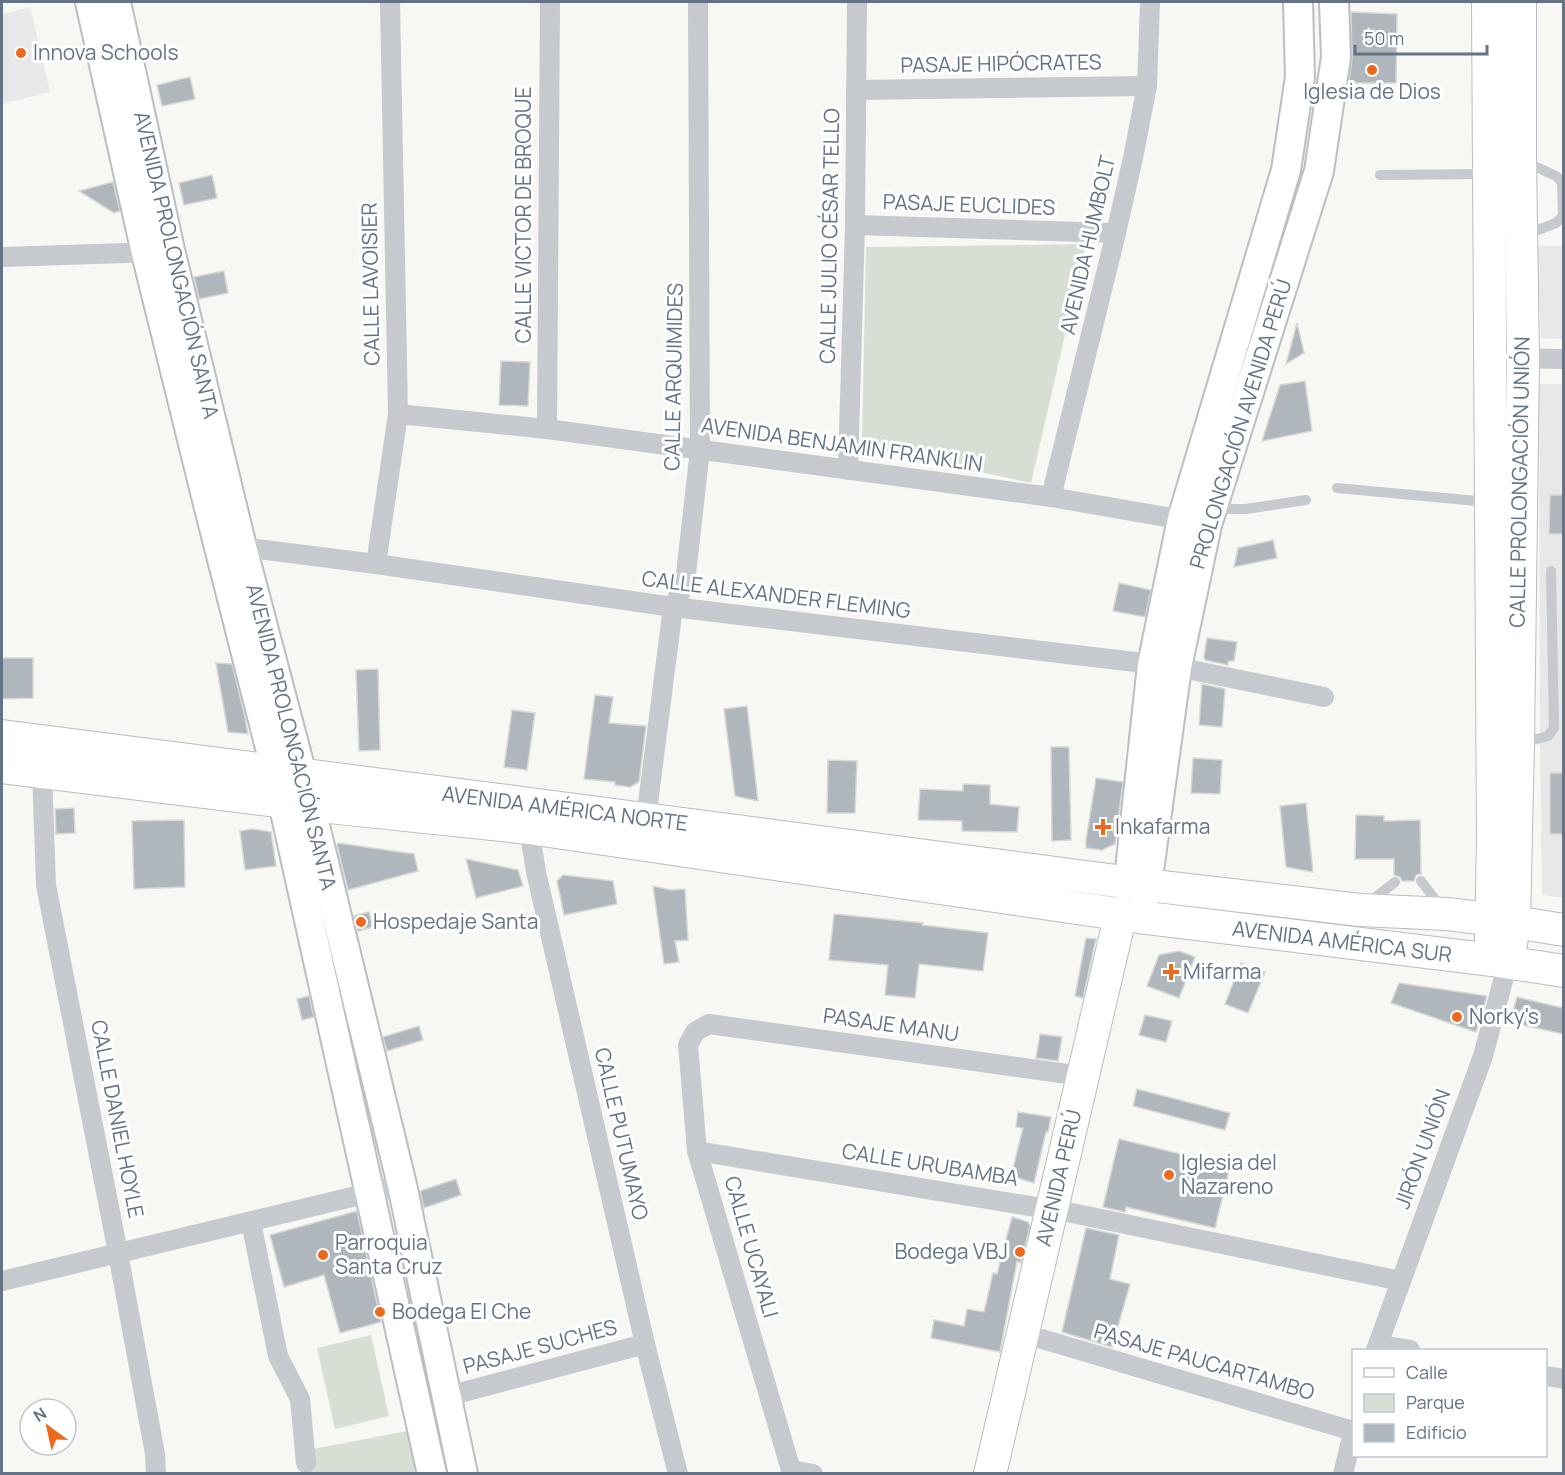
<svg xmlns="http://www.w3.org/2000/svg" width="1565" height="1475" font-family="Manrope,sans-serif">
  <rect width="100%" height="100%" fill="#f7f7f4"/>
  <g fill="#e7e8e7">
    <polygon points="30,7 50,92 2,104 2,14"/>
    <polygon points="1537,246 1563,246 1563,339 1541,338"/>
    <polygon points="1539,384 1564,384 1563,898 1542,895 1540,739"/>
  </g>
  <g fill="#d7dfd4">
    <polygon points="1086,244 1031,483 862,446 866,247"/>
    <polygon points="371,1335 389,1416 335,1429 317,1348"/>
    <polygon points="412,1430 420,1473 312,1473 308,1450"/>
  </g>
  <g fill="#afb6bc" stroke="#d8d9d6" stroke-width="1.5">
    <polygon points="1351,12 1397,14 1396,83 1349,83 1352,57"/>
    <polygon points="190,77 195,99 162,106 157,85"/>
    <polygon points="212,175 217,198 184,205 179,183"/>
    <polygon points="113,182 120,211 114,213 79,191"/>
    <polygon points="224,271 228,293 199,299 194,277"/>
    <polygon points="1297,323 1304,353 1286,364"/>
    <polygon points="501,361 530,362 528,406 499,405"/>
    <polygon points="1305,381 1312,431 1262,441 1280,385"/>
    <polygon points="1550,495 1563,495 1563,534 1549,534"/>
    <polygon points="1273,540 1277,558 1234,567 1238,548"/>
    <polygon points="1119,583 1151,590 1145,617 1113,611"/>
    <polygon points="1207,638 1237,642 1234,661 1228,661 1228,665 1205,660 1204,657"/>
    <polygon points="2,658 33,658 33,698 2,699"/>
    <polygon points="216,663 232,664 244,713 248,734 228,732"/>
    <polygon points="378,669 380,750 359,751 356,670"/>
    <polygon points="1202,684 1225,689 1222,727 1199,725"/>
    <polygon points="595,695 613,697 609,723 646,726 639,782 630,787 615,785 615,782 584,779"/>
    <polygon points="747,706 758,801 735,796 724,709"/>
    <polygon points="512,710 535,713 527,770 504,767"/>
    <polygon points="1051,747 1069,747 1071,840 1052,841"/>
    <polygon points="1193,758 1222,760 1220,794 1191,793"/>
    <polygon points="828,760 857,761 855,813 827,813"/>
    <rect x="1550" y="773" width="13" height="61"/>
    <polygon points="1096,778 1123,782 1115,844 1102,850 1086,848 1086,840"/>
    <polygon points="963,784 990,785 990,804 1019,807 1017,832 962,831 962,821 918,820 920,789 963,791"/>
    <polygon points="1306,803 1313,872 1286,867 1280,806"/>
    <polygon points="74,808 75,833 56,834 55,809"/>
    <polygon points="1356,815 1384,816 1384,821 1420,820 1421,874 1416,875 1414,881 1402,881 1400,877 1394,875 1394,859 1355,859"/>
    <polygon points="184,820 185,887 134,889 132,821"/>
    <polygon points="252,829 271,832 276,866 245,870 240,831"/>
    <polygon points="338,843 414,854 418,871 348,890 337,845"/>
    <polygon points="466,859 518,870 523,886 476,898"/>
    <polygon points="563,875 613,881 617,904 564,915 557,881"/>
    <polygon points="653,886 671,890 685,889 688,940 675,941 679,962 664,964"/>
    <polygon points="369,912 373,927 358,931 354,916"/>
    <polygon points="834,914 923,923 922,925 988,933 983,971 919,964 915,998 885,995 888,965 829,960"/>
    <polygon points="1086,938 1096,939 1083,998 1075,996"/>
    <polygon points="1179,951 1195,957 1179,998 1147,986 1159,955"/>
    <polygon points="1241,963 1265,972 1248,1013 1225,1004"/>
    <polygon points="1399,983 1487,996 1476,1032 1391,1003"/>
    <polygon points="309,996 314,1017 302,1020 297,999"/>
    <polygon points="1517,997 1563,1008 1563,1034 1510,1022"/>
    <polygon points="1145,1015 1172,1021 1166,1042 1139,1035"/>
    <polygon points="419,1026 423,1040 387,1051 383,1037"/>
    <polygon points="1040,1034 1062,1037 1058,1061 1036,1058"/>
    <polygon points="1137,1089 1230,1113 1225,1130 1133,1106"/>
    <polygon points="1018,1112 1051,1117 1048,1132 1046,1132 1034,1183 1011,1176 1023,1128 1016,1127"/>
    <polygon points="1119,1139 1230,1166 1215,1228 1126,1207 1125,1212 1103,1207"/>
    <polygon points="456,1179 461,1195 424,1208 420,1191"/>
    <polygon points="357,1211 381,1322 340,1333 324,1275 284,1287 270,1235"/>
    <polygon points="1012,1217 1028,1222 1030,1226 1021,1263 1017,1261 1000,1352 931,1338 934,1320 964,1326 967,1309 984,1312 993,1273 997,1274"/>
    <polygon points="1086,1228 1119,1235 1110,1279 1130,1284 1112,1347 1062,1332"/>
  </g>
  <g fill="none" stroke-linecap="round" stroke-linejoin="round">
    <g stroke="#bbbec3" stroke-width="32">
      <g id="secondary">
        <polyline points="90,2 146,253 208,504 276,771 432,1474"/>
        <polyline points="116,2 170,250 242,547 310,805 402,1185 463,1474"/>
        <polyline points="1129,879 1152,665 1182,519 1286,170 1300,77 1298,2"/>
        <polyline points="1142,906 1147,885 1177,667 1207,525 1319,171 1336,57 1334,2"/>
      </g>
    </g>
    <g stroke="#b9bcc0" stroke-width="34">
      <g id="primary">
        <polyline points="1488,2 1493,838 1491,940"/>
        <polyline points="2,736 530,804 1147,885 1360,910 1447,914 1514,922 1564,930"/>
        <polyline points="2,767 310,805 529,828 1139,917 1492,960 1564,971"/>
        <polyline points="1511,944 1514,922 1518,744 1523,359 1520,159 1520,2"/>
        <polyline points="990,1474 1121,913"/>
      </g>
    </g>
    <g stroke="#c6c9cd" stroke-width="10">
      <polyline points="1523,161 1556,176 1559,179 1562,183 1563,216 1556,223 1525,235"/>
      <polyline points="1380,175 1486,174"/>
      <polyline points="1337,488 1488,502"/>
      <polyline points="1215,509 1246,509 1306,500"/>
      <polyline points="1522,743 1548,736 1554,728 1551,571"/>
      <polyline points="1421,881 1441,907"/>
      <polyline points="1367,904 1395,882"/>
    </g>
    <g stroke="#c6c9cd" stroke-width="20">
      <polyline points="856,90 1147,86"/>
      <polyline points="855,225 1116,233"/>
      <polyline points="2,257 158,252"/>
      <polyline points="1514,358 1564,359"/>
      <polyline points="398,414 547,429 1051,497 1195,522"/>
      <polyline points="547,429 550,2"/>
      <polyline points="848,470 855,225 857,2"/>
      <polyline points="1051,497 1116,233 1133,158 1147,86 1150,2"/>
      <polyline points="232,550 242,547 376,564 673,607 1177,667 1324,697"/>
      <polyline points="376,564 398,414 390,2"/>
      <polyline points="42,772 46,885 118,1253 155,1454 156,1474"/>
      <polyline points="530,819 529,828 536,872 645,1344 678,1474"/>
      <polyline points="646,819 673,607 685,583 700,450 698,2"/>
      <polyline points="697,1151 1072,1213 1401,1281"/>
      <polyline points="251,1222 278,1356 300,1399 306,1463"/>
      <polyline points="2,1281 402,1185"/>
      <polyline points="1042,1339 1353,1431"/>
      <polyline points="1378,1345 1410,1350"/>
      <polyline points="1376,1350 1483,1056 1508,962"/>
      <polyline points="1546,1376 1564,1379"/>
      <polyline points="448,1396 645,1344"/>
      <polyline points="791,1470 813,1474"/>
      <polyline points="790,1474 791,1470 697,1151 688,1045 695,1032 709,1024 1082,1076"/>
      <polyline points="1343,1474 1354,1429"/>
    </g>
    <use href="#secondary" stroke="#fff" stroke-width="28"/>
    <use href="#primary" stroke="#fff" stroke-width="32"/>
  </g>
  <g fill="#ed691e" stroke="#fff" stroke-width="2">
    <circle cx="21" cy="53" r="6"/>
    <circle cx="1372" cy="70" r="6"/>
    <path d="M1100 818h6v6h6v6h-6v6h-6v-6h-6v-6h6z"/>
    <circle cx="361" cy="922" r="6"/>
    <path d="M1168 963h6v6h6v6h-6v6h-6v-6h-6v-6h6z"/>
    <circle cx="1457" cy="1017" r="6"/>
    <circle cx="1169" cy="1175" r="6"/>
    <circle cx="1020" cy="1252" r="6"/>
    <circle cx="323" cy="1255" r="6"/>
    <circle cx="380" cy="1312" r="6"/>
  </g>
  <g text-anchor="middle" stroke-width="6" stroke-linejoin="round" paint-order="stroke">
    <g font-size="21" fill="#647386" stroke="#fff" text-anchor="start">
      <text x="33" y="60">Innova Schools</text>
      <text x="1372" y="99" text-anchor="middle">Iglesia de Dios</text>
      <text x="1115" y="834">Inkafarma</text>
      <text x="373" y="929">Hospedaje Santa</text>
      <text x="1183" y="979">Mifarma</text>
      <text x="1469" y="1024">Norky's</text>
      <text x="1181" y="1170">Iglesia del<tspan x="1181" dy="24">Nazareno</tspan></text>
      <text x="335" y="1250">Parroquia<tspan x="335" dy="24">Santa Cruz</tspan></text>
      <text x="1008" y="1259" text-anchor="end">Bodega VBJ</text>
      <text x="392" y="1319">Bodega El Che</text>
    </g>
    <g font-size="21" fill="#647386" stroke="#fff">
      <text transform="translate(1001 64) rotate(-1)" y="7">PASAJE HIPÓCRATES</text>
      <text transform="translate(969 205) rotate(2)" y="7">PASAJE EUCLIDES</text>
      <text transform="translate(524 215) rotate(-90)" y="7">CALLE VICTOR DE BROQUE</text>
      <text transform="translate(830 236) rotate(-89)" y="7">CALLE JULIO CÉSAR TELLO</text>
      <text transform="translate(1088 245) rotate(-77)" y="7">AVENIDA HUMBOLT</text>
      <text transform="translate(176 265) rotate(77)" y="7">AVENIDA PROLONGACIÓN SANTA</text>
      <text transform="translate(371 284) rotate(-91)" y="7">CALLE LAVOISIER</text>
      <text transform="translate(674 377) rotate(-89)" y="7">CALLE ARQUIMIDES</text>
      <text transform="translate(1241 424) rotate(-73)" y="7">PROLONGACIÓN AVENIDA PERÚ</text>
      <text transform="translate(842 445) rotate(8)" y="7">AVENIDA BENJAMIN FRANKLIN</text>
      <text transform="translate(1520 482) rotate(-89)" y="7">CALLE PROLONGACIÓN UNIÓN</text>
      <text transform="translate(776 595) rotate(7)" y="7">CALLE ALEXANDER FLEMING</text>
      <text transform="translate(291 737) rotate(76)" y="7">AVENIDA PROLONGACIÓN SANTA</text>
      <text transform="translate(565 809) rotate(7)" y="7">AVENIDA AMÉRICA NORTE</text>
      <text transform="translate(1342 942) rotate(7)" y="7">AVENIDA AMÉRICA SUR</text>
      <text transform="translate(891 1025) rotate(8)" y="7">PASAJE MANU</text>
      <text transform="translate(117 1119) rotate(79)" y="7">CALLE DANIEL HOYLE</text>
      <text transform="translate(621 1134) rotate(77)" y="7">CALLE PUTUMAYO</text>
      <text transform="translate(1423 1149) rotate(-70)" y="7">JIRÓN UNIÓN</text>
      <text transform="translate(930 1165) rotate(9)" y="7">CALLE URUBAMBA</text>
      <text transform="translate(1059 1178) rotate(-77)" y="7">AVENIDA PERÚ</text>
      <text transform="translate(751 1247) rotate(74)" y="7">CALLE UCAYALI</text>
      <text transform="translate(540 1347) rotate(-15)" y="7">PASAJE SUCHES</text>
      <text transform="translate(1204 1362) rotate(16)" y="7">PASAJE PAUCARTAMBO</text>
    </g>
  </g>
  <rect width="1565" height="1475" fill="none" stroke="#647386" stroke-width="6"/>
  <rect x="1352" y="1349" width="195" height="108" fill="#ffffff" stroke="#c1c7cf" stroke-width="1.5"/>
  <rect x="1364" y="1368" width="30" height="9" fill="#ffffff" stroke="#c1c7cf" stroke-width="1.5"/>
  <text x="1406" y="1379" font-size="18" fill="#647386">Calle</text>
  <rect x="1364" y="1394" width="30" height="18" fill="#d7dfd4" stroke="#c1c7cf" stroke-width="1.5"/>
  <text x="1406" y="1409" font-size="18" fill="#647386">Parque</text>
  <rect x="1364" y="1424" width="30" height="18" fill="#afb6bc" stroke="#c1c7cf" stroke-width="1.5"/>
  <text x="1406" y="1439" font-size="18" fill="#647386">Edificio</text>
  <g transform="translate(48 1427) rotate(327)"><circle r="28" fill="#ffffff" stroke="#c1c7cf" stroke-width="1.5"/>
  <path d="M0-4.5L10 22L0 15L-10 22Z" fill="#ed691e"/>
  <text y="-9" font-size="16" font-weight="bold" text-anchor="middle" fill="#647386">N</text>
  </g>
  <path d="M1355 45v9h132v-9" fill="none" stroke="#647386" stroke-width="3"/>
  <text x="1364" y="45" font-size="18" fill="#647386" stroke="#ffffff" stroke-width="4.5" paint-order="stroke">50 m</text>
</svg>
